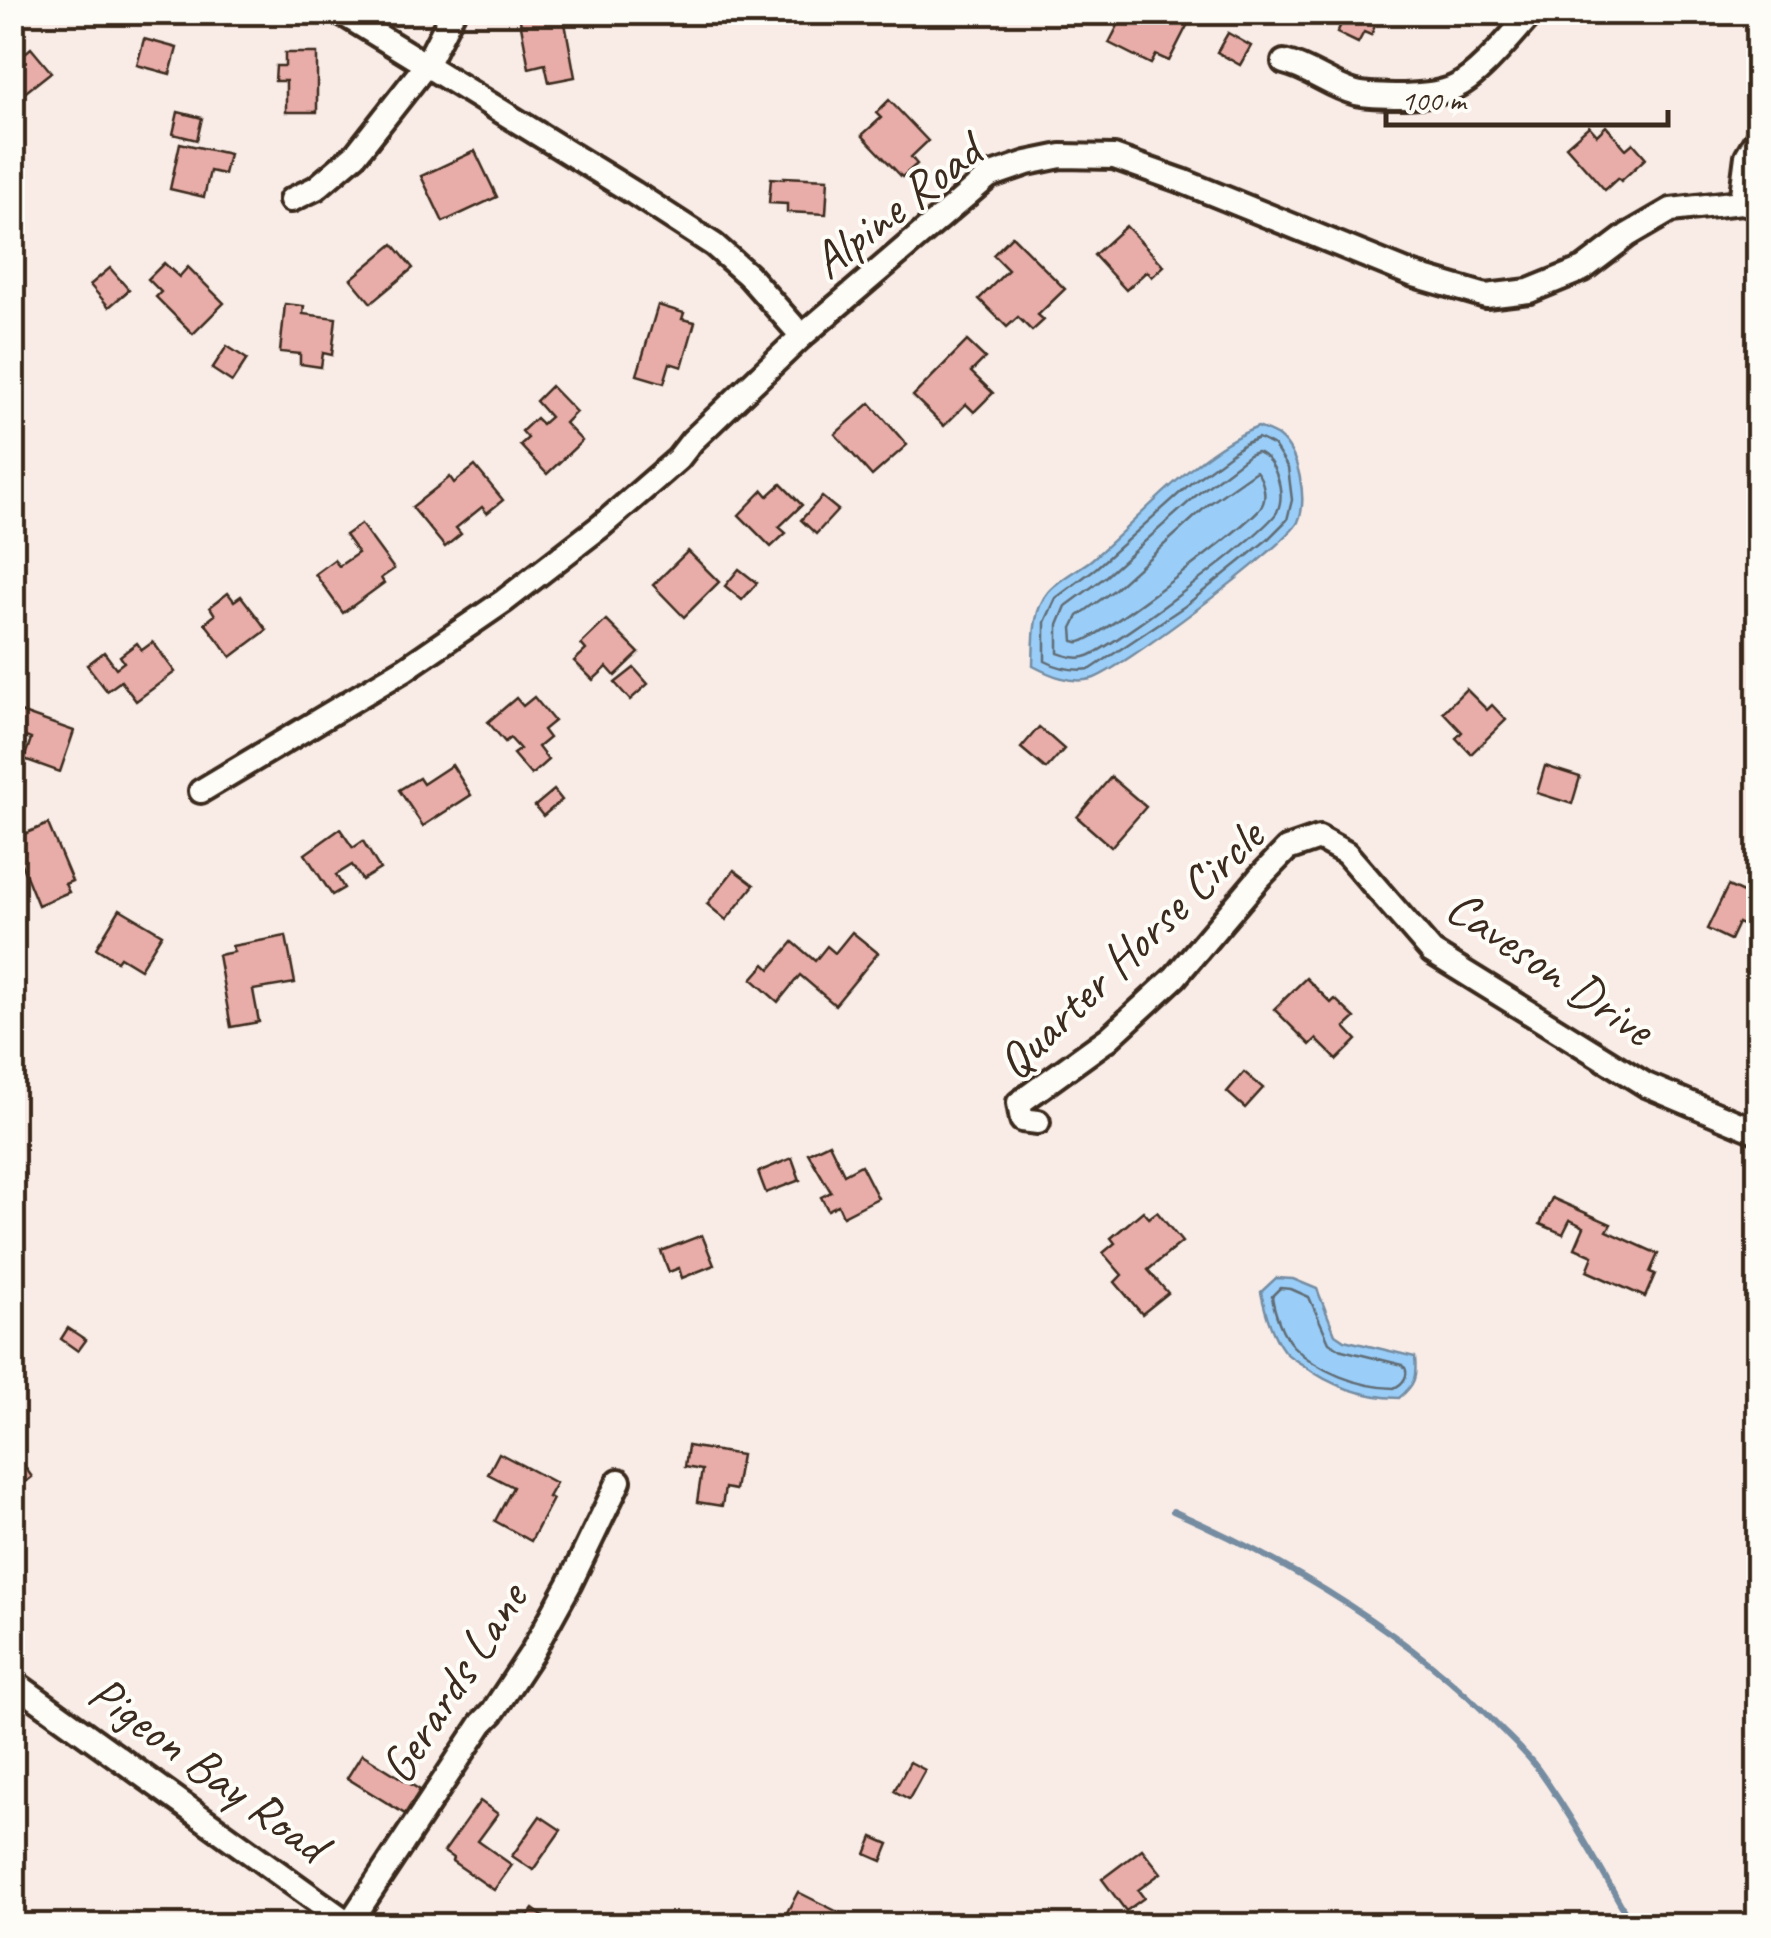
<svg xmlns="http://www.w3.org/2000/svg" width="1771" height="1938" font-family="Caveat,sans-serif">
  <rect width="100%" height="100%" fill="#f9ece7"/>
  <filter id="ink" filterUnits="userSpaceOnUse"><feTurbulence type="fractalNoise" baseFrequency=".01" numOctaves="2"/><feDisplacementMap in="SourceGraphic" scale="20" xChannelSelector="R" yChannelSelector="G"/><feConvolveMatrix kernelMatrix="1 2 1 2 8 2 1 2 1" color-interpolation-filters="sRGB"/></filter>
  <g filter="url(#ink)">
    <g fill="#9acef8" stroke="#748ca1" stroke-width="2.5">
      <path d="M1258,427C1265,430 1274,433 1279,437C1299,453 1308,499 1298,522C1287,545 1117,673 1091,679C1071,684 1050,675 1033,666C1034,642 1032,611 1048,592C1059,579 1078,570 1091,560C1142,517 1196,451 1258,427Z"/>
      <path d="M1276,1278L1293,1279L1317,1289L1335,1334L1344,1340L1415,1357C1417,1377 1415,1385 1399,1398C1363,1397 1332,1387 1303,1365C1297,1361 1289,1357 1284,1351C1271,1334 1265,1312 1261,1292Z"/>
    </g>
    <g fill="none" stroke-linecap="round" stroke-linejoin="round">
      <g stroke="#616c75" stroke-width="2.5">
        <path d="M1258,438L1274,446L1288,468L1292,500L1287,520L1268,539L1185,606L1091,669C1075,671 1060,669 1045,661V622L1056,598L1096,568L1191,483L1244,444Z"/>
        <path d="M1257,452C1276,459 1286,493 1277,512C1266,533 1113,647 1088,656C1078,660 1067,656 1058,653V625L1066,606L1104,578L1199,493L1249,455Z"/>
        <path d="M1256,471C1263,479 1268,497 1261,507C1251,523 1097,640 1080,642C1078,643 1076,641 1073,641L1072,628L1078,616L1114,590L1209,504Z"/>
        <path d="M1280,1288L1291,1289L1309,1297L1329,1342L1342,1350L1403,1365C1411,1374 1403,1384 1394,1388C1359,1387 1318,1372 1293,1346C1282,1334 1274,1312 1272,1296Z"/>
      </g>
      <path stroke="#748ca1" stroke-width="6" d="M1173,1511C1291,1563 1413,1636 1502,1730C1514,1742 1528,1755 1538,1769C1573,1818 1603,1873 1633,1926"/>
    </g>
    <g fill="#e8ada8" stroke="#3b2a1e" stroke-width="2.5">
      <polygon points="535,12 563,12 575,77 549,82 545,64 529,68 519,15"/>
      <polygon points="1125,12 1194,12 1169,61 1156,55 1151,64 1109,43"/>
      <polygon points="1336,12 1381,12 1371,35 1364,32 1358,43 1337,33 1342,22 1333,18"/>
      <polygon points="1228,33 1251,46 1240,65 1217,52"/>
      <polygon points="144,39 177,48 170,74 137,65"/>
      <polygon points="31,48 51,72 12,103 12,52 18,59"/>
      <polygon points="285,53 317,53 317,112 286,112 286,81 275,81 276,66 285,66"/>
      <polygon points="889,100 928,141 911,157 917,164 902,177 862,135 881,118 876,113"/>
      <polygon points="178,112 202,118 197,140 173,134"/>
      <polygon points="1589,126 1597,135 1606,126 1626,149 1633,143 1646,158 1621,181 1618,178 1605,190 1566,146"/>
      <polygon points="180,143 229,154 224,174 210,171 204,197 170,189"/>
      <polygon points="475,151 497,197 443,222 421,176"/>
      <polygon points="784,177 828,179 826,214 787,212 787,204 769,203 771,178 784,179"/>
      <polygon points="1126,226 1164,266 1152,277 1147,271 1126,290 1094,255"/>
      <polygon points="1012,236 1065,289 1038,315 1044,320 1032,331 1018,317 1007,327 979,299 1008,270 993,255"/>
      <polygon points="393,244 413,268 371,303 351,279"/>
      <polygon points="164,263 179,277 188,267 224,303 193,334 156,297 161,292 148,279"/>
      <polygon points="110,268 129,290 109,307 90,285"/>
      <polygon points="285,304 304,306 303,314 336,318 332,355 323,353 321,367 300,364 300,354 280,352"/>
      <polygon points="658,305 684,313 682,319 695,322 682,367 670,363 664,383 637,375"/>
      <polygon points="967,341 985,358 971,372 993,393 974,412 966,404 944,426 913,396"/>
      <polygon points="227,346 247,359 232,382 212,369"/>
      <polygon points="551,386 576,412 565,423 582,441 547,474 520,445 528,438 522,431 536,418 542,424 550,417 536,401"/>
      <polygon points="870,403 907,445 872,476 835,434"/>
      <polygon points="475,466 503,500 487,513 482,507 456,528 461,534 445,547 412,507 450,477 454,483"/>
      <polygon points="781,484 802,505 779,527 786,533 771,547 739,515 763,490 768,496"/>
      <polygon points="822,497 838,510 816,534 801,520"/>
      <polygon points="361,524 394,569 381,578 384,583 343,613 315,574 334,560 339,566 358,553 345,535"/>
      <polygon points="688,551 719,582 684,617 653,585"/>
      <polygon points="739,569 757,583 742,600 725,586"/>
      <polygon points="228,593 234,601 241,596 267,630 231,657 205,623 215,615 210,607"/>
      <polygon points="606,620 639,653 615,676 607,667 593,680 574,661 586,650 581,644"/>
      <polygon points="153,642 175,672 136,701 121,681 107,691 87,665 104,652 116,668 124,662 120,656 137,643 142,650"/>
      <polygon points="634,668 648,684 630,700 615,683"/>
      <polygon points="1466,689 1487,710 1492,705 1506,720 1471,754 1456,738 1462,732 1443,712"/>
      <polygon points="534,697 554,721 543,730 549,738 538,747 548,760 531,775 513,754 520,749 510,738 505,742 488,722 516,698 523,706"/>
      <polygon points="12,709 74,731 60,772 24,759 31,739 12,732"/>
      <polygon points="1039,727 1064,749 1046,769 1021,748"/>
      <polygon points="452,765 471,795 423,826 399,790 419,778 423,784"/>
      <polygon points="1545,766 1580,777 1572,804 1537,793"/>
      <polygon points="1111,777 1146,807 1111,847 1077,817"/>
      <polygon points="554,790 562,800 543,816 535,806"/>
      <polygon points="48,824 72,881 65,884 69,892 38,905 20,861 12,864 12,839"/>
      <polygon points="340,829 353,848 363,841 380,869 362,880 352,865 336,875 344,888 332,895 305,854"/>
      <polygon points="734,870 754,885 726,920 707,904"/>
      <polygon points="1746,885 1758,891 1758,943 1752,940 1756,932 1738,923 1730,940 1707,929 1728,886 1743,893"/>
      <polygon points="120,909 162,934 140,969 120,957 117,961 96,948"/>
      <polygon points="852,932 878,953 835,1005 800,975 778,1002 752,979 765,964 770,969 793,942 815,961 827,946 835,953"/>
      <polygon points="286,936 295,983 253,990 259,1022 231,1027 218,955 234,952 232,946"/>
      <polygon points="1306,978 1331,1003 1335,999 1355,1018 1345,1027 1357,1040 1337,1060 1316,1039 1310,1045 1274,1009"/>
      <polygon points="1244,1072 1263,1088 1245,1108 1227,1092"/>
      <polygon points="829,1143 844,1174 861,1165 878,1198 843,1216 838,1205 828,1210 821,1197 831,1192 808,1153"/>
      <polygon points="792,1158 800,1180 766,1193 758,1172"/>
      <polygon points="1552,1198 1611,1224 1607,1231 1658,1254 1650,1272 1655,1274 1645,1297 1587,1271 1593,1256 1575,1248 1584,1227 1570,1220 1563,1234 1540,1224"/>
      <polygon points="1143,1211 1149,1218 1157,1212 1182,1242 1148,1270 1168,1293 1142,1314 1115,1282 1122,1275 1103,1253 1115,1243 1111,1238"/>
      <polygon points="702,1235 714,1265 682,1278 679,1268 669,1272 661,1251"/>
      <polygon points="68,1328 86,1340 78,1351 61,1339"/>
      <polygon points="688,1446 741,1455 735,1490 725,1488 722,1506 697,1502 702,1470 685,1467"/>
      <polygon points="499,1453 556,1483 548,1497 553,1499 531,1541 495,1521 513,1487 488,1474"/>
      <polygon points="17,1456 32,1477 14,1491 12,1459"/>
      <polygon points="362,1754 420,1790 405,1814 347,1778"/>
      <polygon points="910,1762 925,1770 909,1799 894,1791"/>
      <polygon points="480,1801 498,1814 478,1841 512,1865 494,1890 452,1861 453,1858 444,1852"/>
      <polygon points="540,1816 561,1830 533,1870 512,1856"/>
      <polygon points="873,1837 889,1844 882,1861 866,1854"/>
      <polygon points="1142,1849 1161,1873 1138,1890 1144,1898 1126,1911 1102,1879"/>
      <polygon points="798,1892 840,1913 834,1926 809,1926 786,1914"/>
      <polygon points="533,1909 556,1926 521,1926"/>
    </g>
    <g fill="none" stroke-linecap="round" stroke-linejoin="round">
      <g stroke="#3b2a1e" stroke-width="30">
        <g id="minor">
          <polyline points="340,12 634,193 714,245 748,275 802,336"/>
          <path d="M1284,62C1310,68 1330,86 1356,93C1370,96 1387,96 1402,96C1419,95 1439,95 1455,87C1480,76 1513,33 1533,12"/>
          <polyline points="291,200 316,188 356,154 426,65 453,12"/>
          <polyline points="1741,202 1747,156 1758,137"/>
          <polyline points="201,791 405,669 504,601 601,526 678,459 692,441 802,336 989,176 1027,163 1061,156 1114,157 1182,181 1414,275 1486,296 1529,291 1583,269 1628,235 1671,210 1741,202 1758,206"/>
          <polyline points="1038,1122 1022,1120 1019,1103 1109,1038 1175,977 1259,878 1287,849 1319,838 1346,853 1432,952 1646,1085 1758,1132"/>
          <polyline points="12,1681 352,1926"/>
          <polyline points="351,1925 355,1915 482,1723 492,1713 531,1654 570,1583 619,1481"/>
        </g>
      </g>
      <use href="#minor" stroke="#fdfcf7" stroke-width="22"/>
    </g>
  </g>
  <g text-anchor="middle" stroke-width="8" stroke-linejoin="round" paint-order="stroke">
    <g font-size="50" fill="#3b2a1e" stroke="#fdfcf7">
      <text transform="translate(895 205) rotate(-38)" y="18">Alpine Road</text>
      <text transform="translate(1129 948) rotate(-44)" y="18">Quarter Horse Circle</text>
      <text transform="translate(1551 966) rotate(34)" y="18">Caveson Drive</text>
      <text transform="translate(452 1682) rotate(-57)" y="18">Gerards Lane</text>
      <text transform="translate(209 1767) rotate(36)" y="18">Pigeon Bay Road</text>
    </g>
  </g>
  <rect width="1771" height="1938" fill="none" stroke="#fdfcf7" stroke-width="50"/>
  <rect x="25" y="25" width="1721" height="1888" fill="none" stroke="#3b2a1e" stroke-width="4" filter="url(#ink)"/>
  <path d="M1386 110v15h282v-15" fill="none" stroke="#3b2a1e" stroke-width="5"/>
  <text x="1401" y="110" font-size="30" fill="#3b2a1e" stroke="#fdfcf7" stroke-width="8" paint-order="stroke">100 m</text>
</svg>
